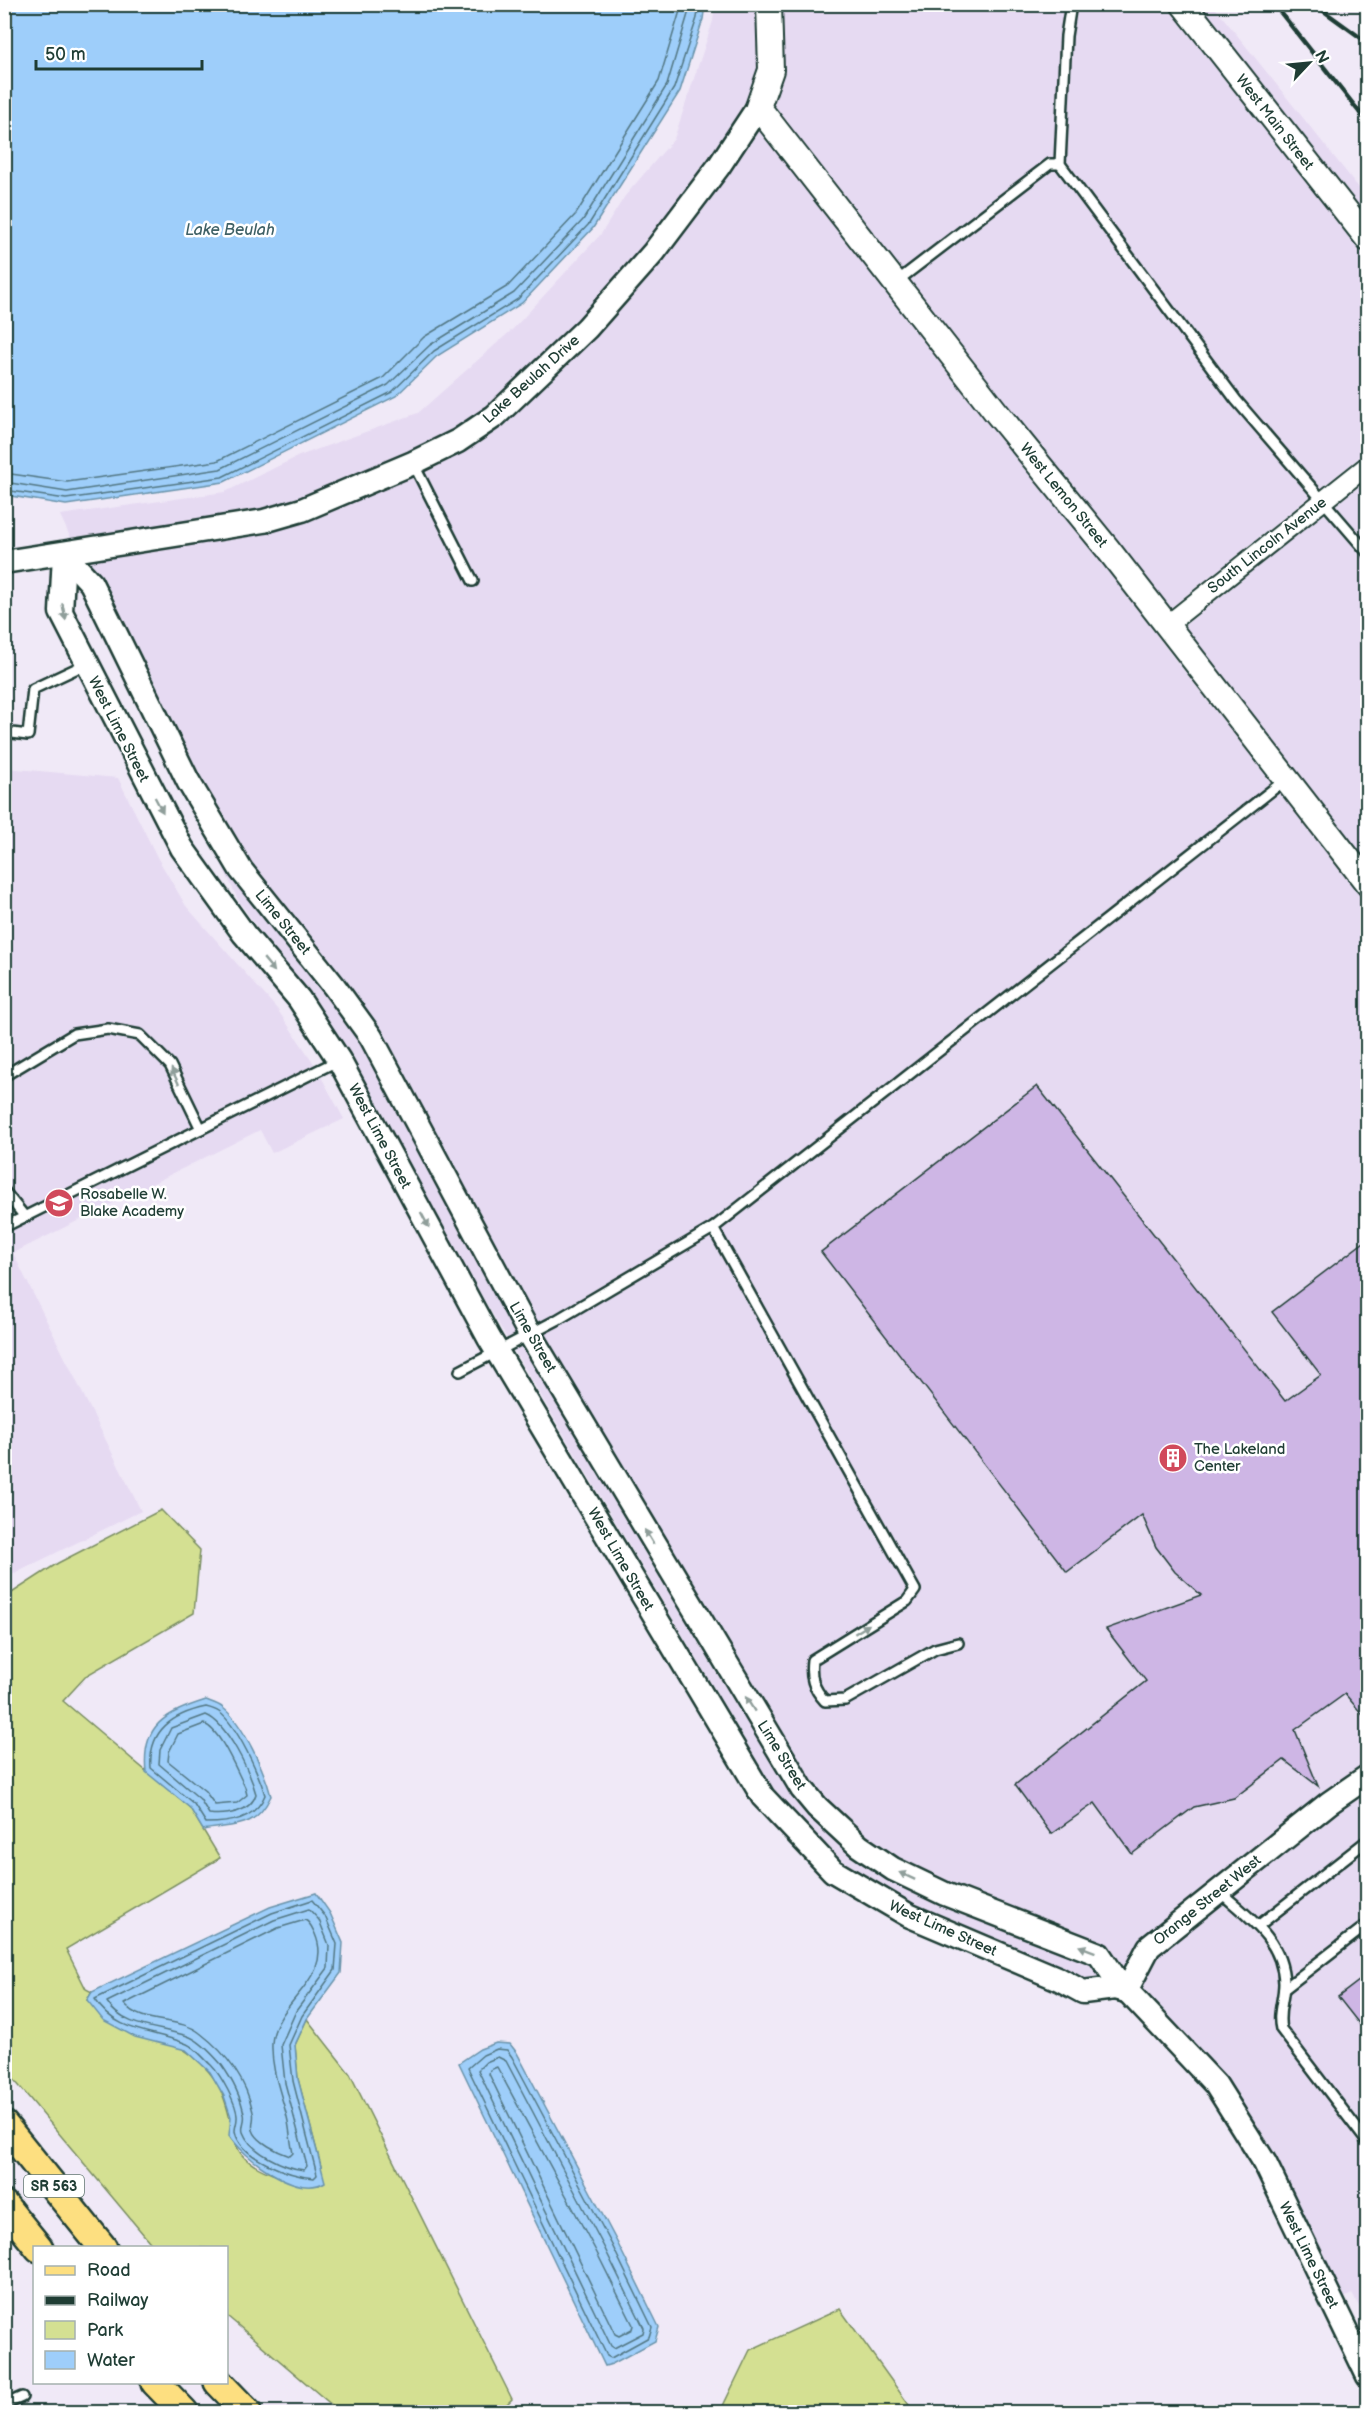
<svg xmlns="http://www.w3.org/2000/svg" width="1372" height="2417" font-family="'Balsamiq Sans',sans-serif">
  <rect width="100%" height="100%" fill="#f0e9f7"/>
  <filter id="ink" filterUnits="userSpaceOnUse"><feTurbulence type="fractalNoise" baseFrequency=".0167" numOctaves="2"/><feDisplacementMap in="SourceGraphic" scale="12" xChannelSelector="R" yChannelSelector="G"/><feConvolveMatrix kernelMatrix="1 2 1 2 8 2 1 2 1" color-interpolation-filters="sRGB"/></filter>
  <g filter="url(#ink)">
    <g fill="#e6daf2">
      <polygon points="715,5 757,5 759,69 747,101 740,106 743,109 709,160 644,245 578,321 487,407 452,431 408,453 298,499 262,510 72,541 60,515 225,492 299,456 418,413 513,329 601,234 625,196 674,139 713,21"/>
      <polygon points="782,5 1166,5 1367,260 1367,451 1170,608 1006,404 773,106 784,68"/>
      <polygon points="1199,5 1213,5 1367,198 1367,218"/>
      <polygon points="758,128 985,419 1097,555 1170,653 1367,904 1367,1762 1321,1794 1141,1938 1124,1968 1105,1943 952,1883 900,1859 868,1837 826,1799 813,1782 540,1327 382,1031 344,978 252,863 200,775 103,577 87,561 267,532 306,520 417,474 465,450 503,424 596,335 664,258"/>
      <polygon points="1367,480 1367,863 1183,627"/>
      <polygon points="5,768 118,778 157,857 186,906 277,1009 313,1062 344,1119 272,1153 260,1130 13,1253 141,1511 5,1578"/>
      <polygon points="217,854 231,878 323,993 360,1044 518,1340 729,1694 806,1815 850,1855 887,1880 940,1905 1090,1964 1100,1978 1086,1980 1065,1968 915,1905 854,1869 825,1846 775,1791 470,1276 350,1053 310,992 271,947 238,900"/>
      <polygon points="1367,1790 1367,2320 1352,2294 1344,2298 1276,2158 1227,2078 1141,1987 1158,1954 1336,1812"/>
    </g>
    <g fill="#d4e092" stroke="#7a8e63" stroke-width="1.5">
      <path d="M161,1510L200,1550L194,1613L87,1675L63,1701L190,1808L220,1858L66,1949L86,1989L92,1992L87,2000C125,2019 182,2039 209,2072C227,2093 229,2119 236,2144C244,2171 296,2183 319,2185L321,2166L298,2079L295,2045L307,2019L350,2074L512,2399L499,2412H340L227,2316L226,2248L154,2247L5,2069L4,1598L58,1563Z"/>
      <polygon points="840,2309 914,2412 720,2412 750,2350"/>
    </g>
    <g fill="#9ecefa" stroke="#6b94ab" stroke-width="1.5">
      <polygon points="4,5 5,4 705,5 703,19 680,91 593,228 522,303 437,356 396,396 224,482 66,505 5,495"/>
      <path d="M206,1700C211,1702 219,1704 223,1708C243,1723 265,1772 271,1796C255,1830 234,1824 203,1830L190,1808L146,1772C141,1724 166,1713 206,1700Z"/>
      <path d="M316,1893L330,1913L343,1943L341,1973L307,2019L295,2045L298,2079L325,2182C297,2199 244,2158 229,2135L231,2117L224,2096L210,2072L186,2050L135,2037L103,2020L87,2000L92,1992L270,1907Z"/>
      <polygon points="496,2043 510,2044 517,2053 617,2242 659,2327 655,2341 612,2364 605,2366 459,2063 480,2049"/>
    </g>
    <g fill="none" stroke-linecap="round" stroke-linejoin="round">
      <g stroke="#527783" stroke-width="1.5">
        <polyline points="4,473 67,482 217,461 383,378 424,337 508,286 576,214 659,81 682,4"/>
        <polyline points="4,482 67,492 220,469 388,385 430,345 514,293 583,220 667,85 691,4"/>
        <polyline points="4,490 66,499 222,477 392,392 434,351 518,299 589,224 674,88 697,18 699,4"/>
        <path d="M206,1707C210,1708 216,1710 219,1712C237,1725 259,1774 265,1795C255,1820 229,1823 206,1823L194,1804L151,1768C148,1730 173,1714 206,1707Z"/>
        <path d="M206,1715C227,1723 250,1772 256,1794C251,1812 227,1816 209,1814L200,1799L159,1764L160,1750L171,1728Z"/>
        <path d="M204,1724C220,1729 237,1772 245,1787L247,1795L237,1803L215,1805L205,1791L168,1761L169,1752L178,1734Z"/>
        <path d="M312,1900L325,1916L337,1944L335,1970L302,2016L289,2045L293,2081L317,2175L314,2178C291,2176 240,2159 235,2131C235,2126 237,2123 237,2118C238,2105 220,2074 211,2065C204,2059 196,2048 187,2044C154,2030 116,2034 95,1999L272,1913Z"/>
        <path d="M309,1909L319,1920L329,1945L328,1968L296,2011L281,2045L285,2083L307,2166L304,2170C285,2168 250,2152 243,2132C241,2126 246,2120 244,2114C241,2097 231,2078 221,2064C214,2056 200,2041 190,2037C163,2027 123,2029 107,2002L274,1920Z"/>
        <path d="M305,1920C311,1923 312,1928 315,1934C335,1980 274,2001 272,2044C271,2070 281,2093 287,2117C290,2129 290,2141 293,2153L290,2156C278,2152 257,2142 253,2130C251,2125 255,2118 253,2112C246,2080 226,2053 200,2033C179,2016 142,2026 124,2004L278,1928Z"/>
        <polygon points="497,2049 507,2050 512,2057 612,2245 652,2327 649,2337 611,2358 607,2356 468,2068 483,2055"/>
        <polygon points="498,2057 506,2061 605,2249 644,2328 643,2333 614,2348 611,2346 478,2070 486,2062"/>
        <polygon points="497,2067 597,2253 633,2325 632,2329 619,2336 615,2334 489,2074 490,2070"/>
      </g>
    </g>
    <g fill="#ceb6e5" stroke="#1f3d34" stroke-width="1.5">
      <polygon points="1037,1086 1285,1401 1321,1375 1272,1312 1368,1239 1368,1721 1345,1694 1295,1730 1318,1786 1284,1760 1234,1798 1194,1807 1132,1854 1095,1803 1051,1834 1015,1785 1146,1681 1106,1629 1201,1595 1175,1572 1156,1547 1142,1515 1067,1572 821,1252"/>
      <polygon points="1368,1974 1368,2035 1338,1997"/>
    </g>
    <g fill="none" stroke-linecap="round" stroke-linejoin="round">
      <g stroke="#1f3d34" stroke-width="14">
        <g id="service">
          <polyline points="1071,4 1066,36 1060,164 1236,400 1368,553"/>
          <polyline points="896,282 1050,164 1060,164"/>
          <polyline points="413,463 473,581"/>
          <polyline points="4,732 28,735 33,689 86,664"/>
          <polyline points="4,1076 74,1034 108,1029 140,1035 170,1065 201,1129"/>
          <polyline points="4,1191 25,1217"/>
          <polyline points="4,1227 339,1060"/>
          <path d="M713,1228L915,1590L907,1601L812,1660C810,1677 813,1688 825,1701L845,1700L935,1649L958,1643"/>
          <polyline points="460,1371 557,1320 713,1228 1285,780"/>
          <path d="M1219,1891C1248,1917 1283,1940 1284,1983C1284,2000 1277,2013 1281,2029L1368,2143"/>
          <polyline points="1258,1926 1368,1840"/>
          <polyline points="1284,1989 1368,1924"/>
          <polyline points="4,2405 22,2397"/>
        </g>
      </g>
      <g stroke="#1f3d34" stroke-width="22">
        <polyline id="minor" points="1167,625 1368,465"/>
      </g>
      <g stroke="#1f3d34" stroke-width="27">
        <g id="tertiary">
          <polyline points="64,554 91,583 188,781 241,870 334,986 371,1037 529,1333 802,1789 817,1807 859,1846 893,1869 945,1894 1099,1954 1116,1979 1216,2085 1265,2163 1368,2376"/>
          <polyline points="64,554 61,612 182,848 244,934 299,999 339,1060 489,1338 763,1797 833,1871 908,1915 1059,1979 1083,1992 1115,1988 1126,1991"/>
          <polyline points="4,562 264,521 302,510 413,463 458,441 495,416 587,328 654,252 719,166 758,107"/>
          <polyline points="1126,1991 1149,1947 1329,1803 1368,1776"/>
        </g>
      </g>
      <g stroke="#1f3d34" stroke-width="28">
        <g id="secondary">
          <polyline points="769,4 771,70 758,107 996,412 1107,548 1368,884"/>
          <polyline points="1183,4 1368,239"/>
        </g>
      </g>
      <g stroke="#1f3d34" stroke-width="32">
        <g id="primary">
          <polyline points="4,2125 103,2248"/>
          <polyline points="4,2205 39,2248"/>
          <polyline points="155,2382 184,2412"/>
          <polyline points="218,2382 247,2412"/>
        </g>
      </g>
      <use href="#service" stroke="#fff" stroke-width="9"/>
      <use href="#minor" stroke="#fff" stroke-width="18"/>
      <use href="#tertiary" stroke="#fff" stroke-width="22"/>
      <use href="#secondary" stroke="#fff" stroke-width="24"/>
      <use href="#primary" stroke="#fddf80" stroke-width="27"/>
      <g stroke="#1f3d34" stroke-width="4.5">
        <polyline points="1274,4 1368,123"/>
        <polyline points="1314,4 1368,43"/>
      </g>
    </g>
    <defs><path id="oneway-solid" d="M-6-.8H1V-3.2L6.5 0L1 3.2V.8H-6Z" transform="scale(1.5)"/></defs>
    <g fill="#8f9e9a">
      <use href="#oneway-solid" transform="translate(64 612) rotate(79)"/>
      <use href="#oneway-solid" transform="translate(159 805) rotate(62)"/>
      <use href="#oneway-solid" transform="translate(269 965) rotate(50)"/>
      <use href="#oneway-solid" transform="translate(175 1076) rotate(-115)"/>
      <use href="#oneway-solid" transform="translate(425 1220) rotate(62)"/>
      <use href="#oneway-solid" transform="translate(649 1537) rotate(-121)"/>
      <use href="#oneway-solid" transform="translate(862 1629) rotate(-32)"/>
      <use href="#oneway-solid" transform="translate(750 1704) rotate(-122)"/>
      <use href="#oneway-solid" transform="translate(907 1876) rotate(-155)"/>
      <use href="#oneway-solid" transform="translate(1087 1949) rotate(-159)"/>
    </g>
  </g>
  <defs>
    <g id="school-disc" transform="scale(1.5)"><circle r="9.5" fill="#d1495b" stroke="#fff"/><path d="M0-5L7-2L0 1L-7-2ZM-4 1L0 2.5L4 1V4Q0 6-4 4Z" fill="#fff"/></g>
    <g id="building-disc" transform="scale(1.5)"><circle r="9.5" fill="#d1495b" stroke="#fff"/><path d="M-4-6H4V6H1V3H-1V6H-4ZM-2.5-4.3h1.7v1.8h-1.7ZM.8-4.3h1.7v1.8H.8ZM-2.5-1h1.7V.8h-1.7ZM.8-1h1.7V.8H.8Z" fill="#fff"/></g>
  </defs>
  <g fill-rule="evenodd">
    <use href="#school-disc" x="59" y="1203"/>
    <use href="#building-disc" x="1173" y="1458"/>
  </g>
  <g text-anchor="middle" stroke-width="5" stroke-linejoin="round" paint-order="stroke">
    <rect fill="#fff" stroke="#627771" stroke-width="1.5" x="24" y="2175" width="60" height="22" rx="4.5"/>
    <g font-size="14" font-weight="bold" fill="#1f3d34">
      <text x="54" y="2191">SR 563</text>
    </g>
    <g font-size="15" fill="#1f3d34" stroke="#fff">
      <text transform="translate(1275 122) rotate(52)" y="5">West Main Street</text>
      <text transform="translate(531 379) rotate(-42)" y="5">Lake Beulah Drive</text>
      <text transform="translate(1064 495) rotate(51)" y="5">West Lemon Street</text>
      <text transform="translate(1267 545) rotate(-38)" y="5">South Lincoln Avenue</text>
      <text transform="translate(119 729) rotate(63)" y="5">West Lime Street</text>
      <text transform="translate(283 922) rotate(51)" y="5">Lime Street</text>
      <text transform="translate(380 1136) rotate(62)" y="5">West Lime Street</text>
      <text transform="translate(533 1337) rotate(60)" y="5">Lime Street</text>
      <text transform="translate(621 1559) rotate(60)" y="5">West Lime Street</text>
      <text transform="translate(782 1755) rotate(58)" y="5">Lime Street</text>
      <text transform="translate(1207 1900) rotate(-39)" y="5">Orange Street West</text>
      <text transform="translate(943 1928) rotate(24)" y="5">West Lime Street</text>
      <text transform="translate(1309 2255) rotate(64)" y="5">West Lime Street</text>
    </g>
    <g font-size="15" fill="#1f3d34" stroke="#fff" text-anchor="start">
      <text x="80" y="1199">Rosabelle W.<tspan x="80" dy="17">Blake Academy</tspan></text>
      <text x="1194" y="1454">The Lakeland<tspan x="1194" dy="17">Center</tspan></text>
    </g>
    <g font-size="16" font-style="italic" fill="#3f6166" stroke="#fff">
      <text x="230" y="235">Lake Beulah</text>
    </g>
  </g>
  <rect width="1372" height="2417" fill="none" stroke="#fff" stroke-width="24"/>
  <rect x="12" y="12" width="1348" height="2393" fill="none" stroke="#1f3d34" stroke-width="2" filter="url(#ink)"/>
  <rect x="33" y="2246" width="195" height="138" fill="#ffffff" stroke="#a5b1ae" stroke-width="1.5"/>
  <rect x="45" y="2266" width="30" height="9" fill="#fddf80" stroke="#a5b1ae" stroke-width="1.5"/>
  <text x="87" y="2276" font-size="18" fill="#1f3d34">Road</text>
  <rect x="45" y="2296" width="30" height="9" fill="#1f3d34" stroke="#a5b1ae" stroke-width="1.5"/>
  <text x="87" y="2306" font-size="18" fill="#1f3d34">Railway</text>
  <rect x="45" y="2321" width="30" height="18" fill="#d4e092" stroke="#a5b1ae" stroke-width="1.5"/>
  <text x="87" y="2336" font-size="18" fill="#1f3d34">Park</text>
  <rect x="45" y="2351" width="30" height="18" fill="#9ecefa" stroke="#a5b1ae" stroke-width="1.5"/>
  <text x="87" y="2366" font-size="18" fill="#1f3d34">Water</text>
  <g transform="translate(1309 63) rotate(64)" stroke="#ffffff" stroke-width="4.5" paint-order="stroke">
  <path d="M0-4.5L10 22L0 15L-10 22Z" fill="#1f3d34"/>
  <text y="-9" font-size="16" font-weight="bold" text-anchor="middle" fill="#1f3d34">N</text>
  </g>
  <path d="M36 60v9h166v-9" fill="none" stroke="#1f3d34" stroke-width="3"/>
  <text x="45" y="60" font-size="18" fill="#1f3d34" stroke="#ffffff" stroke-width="4.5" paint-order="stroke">50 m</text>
</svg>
